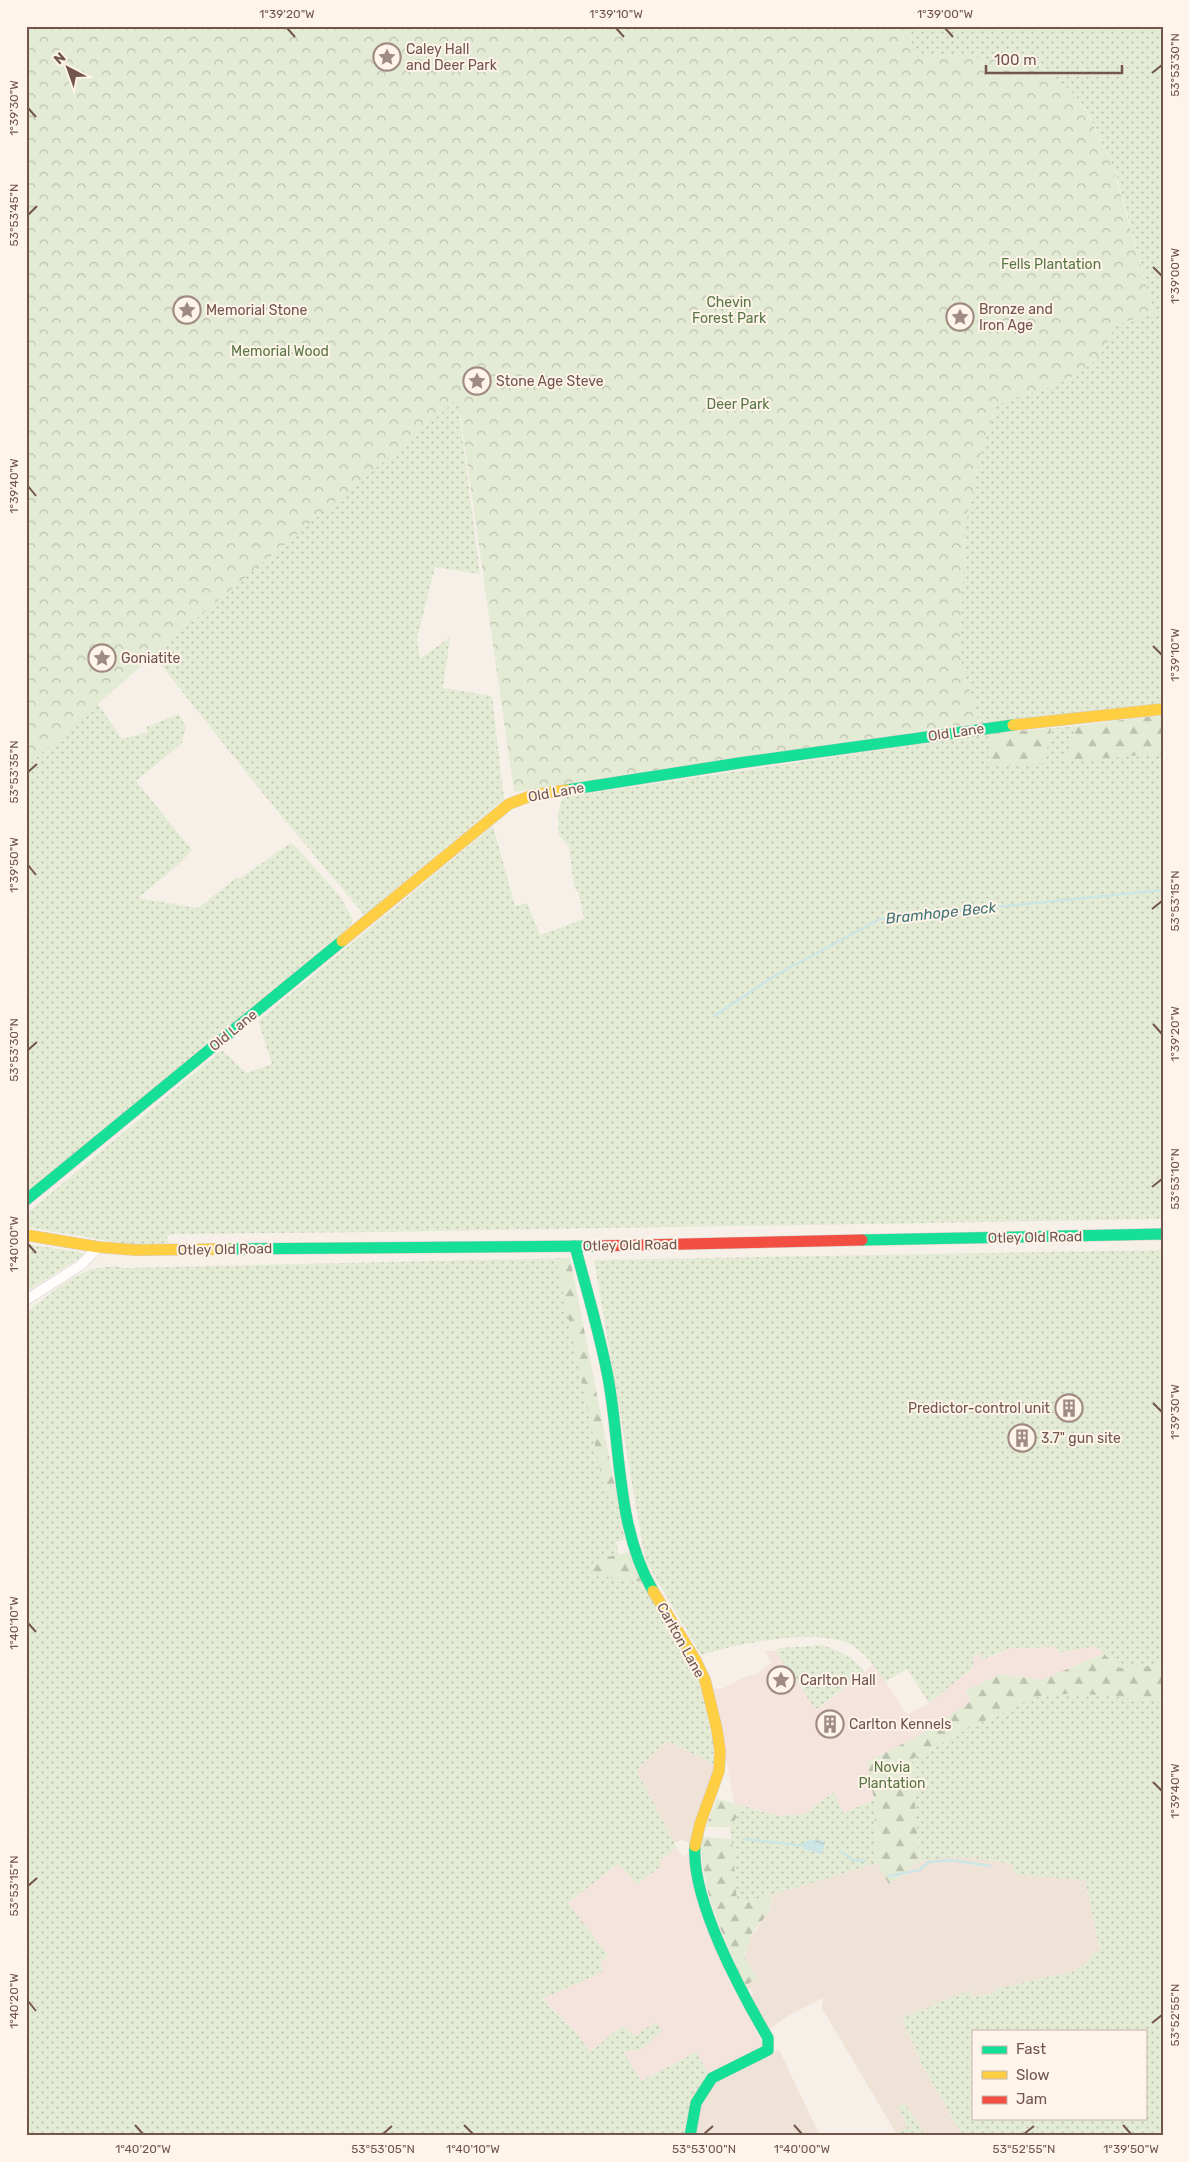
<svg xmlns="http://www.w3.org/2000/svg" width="1189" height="2162" font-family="Rubik,sans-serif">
  <defs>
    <pattern id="grass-dots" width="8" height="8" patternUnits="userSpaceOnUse" patternTransform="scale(1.25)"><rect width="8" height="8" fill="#e4ebd5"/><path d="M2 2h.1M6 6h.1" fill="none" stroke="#bdc1af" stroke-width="1.8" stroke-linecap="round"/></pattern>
    <pattern id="forest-firs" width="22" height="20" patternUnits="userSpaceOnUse" patternTransform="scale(1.25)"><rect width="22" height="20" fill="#e4ebd5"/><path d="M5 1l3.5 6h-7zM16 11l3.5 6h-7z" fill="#bdc1af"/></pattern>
    <pattern id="park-crowns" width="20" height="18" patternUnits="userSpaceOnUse" patternTransform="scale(1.25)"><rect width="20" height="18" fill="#e4ebd5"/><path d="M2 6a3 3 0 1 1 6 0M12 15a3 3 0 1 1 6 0" fill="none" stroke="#bdc1af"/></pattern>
    <pattern id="water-ripples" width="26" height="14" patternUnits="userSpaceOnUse" patternTransform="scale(1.25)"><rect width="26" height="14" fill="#cce6e5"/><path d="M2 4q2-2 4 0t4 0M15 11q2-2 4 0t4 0" fill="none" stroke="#aabdbc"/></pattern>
  </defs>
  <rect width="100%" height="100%" fill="#f6f0e9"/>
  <g fill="#efe2d7">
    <polygon points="667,1741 714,1764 713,1776 690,1843 682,1840 674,1843 636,1770"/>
    <polygon points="962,1856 1012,1864 1015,1873 1085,1880 1100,1952 1094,1952 1087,1963 1071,1972 995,1989 996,1993 972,1997 970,1991 909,2015 907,2030 922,2065 963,2136 925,2136 905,2104 898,2107 908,2127 896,2133 822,2008 823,1998 789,2015 767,2031 750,1999 753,1994 750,1989 746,1989 745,1986 757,1978 745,1957 749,1940 770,1910 772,1902 771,1895 877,1863 889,1884 919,1862 939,1857"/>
    <polygon points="779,2050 820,2136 695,2136 699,2110 717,2081"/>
  </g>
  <g fill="#f5e4dd">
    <polygon points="1096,1645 1104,1654 1041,1680 1001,1674 965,1691 971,1702 966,1705 920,1735 868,1762 874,1800 843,1813 833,1792 804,1814 778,1816 734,1803 714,1689 724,1688 742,1678 756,1674 771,1663 765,1651 775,1651 817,1710 874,1664 907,1715 929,1703 969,1671 973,1667 972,1657 979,1654 993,1656 1011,1648 1050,1646 1057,1647 1058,1653"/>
    <polygon points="677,1848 682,1857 688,1854 704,1920 728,1979 764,2046 710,2076 696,2052 641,2081 624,2052 655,2023 635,2036 623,2025 590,2052 577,2034 542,1998 602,1972 600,1964 608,1955 567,1904 618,1864 638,1884 662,1866 659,1861"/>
  </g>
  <g fill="url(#grass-dots)" fill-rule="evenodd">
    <path d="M896,26H1163V705L979,723L959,654L965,528L979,460L996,405C1030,393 1084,381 1104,349C1109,342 1112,333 1115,325L1154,313L1116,173L1089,115L1083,105L1069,89L970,56L915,57Z"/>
    <polygon points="491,391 459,411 480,574 435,567 417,639 420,659 450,637 443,688 492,696 504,799 364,915 265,796 153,655 98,704 122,739 148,732 146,727 179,714 186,728 182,743 136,781 192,850 180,863 138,898 198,908 236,878 241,878 290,843 295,846 339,895 353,919 351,925 26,1195 26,755 426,404"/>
    <polygon points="1163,715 1163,1219 379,1232 175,1234 167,1235 168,1243 133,1245 26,1227 26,1214 222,1050 246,1073 272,1064 258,1021 493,826 515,906 527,903 540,935 584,919 578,892 574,888 569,846 558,835 558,813 563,797 988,734 1098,724"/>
    <polygon points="26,1244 79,1252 84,1255 26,1292"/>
    <path d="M1163,1250V1665L1120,1668L1096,1646L1058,1653L1057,1647L1011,1648L984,1659L979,1654L973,1657V1667L969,1671L929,1703L907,1669L885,1682C875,1666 861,1646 841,1641C806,1630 736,1644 701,1655L645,1560L594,1260Z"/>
    <path d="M570,1258L625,1540L616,1542L619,1555L594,1560L644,1582L699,1682L713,1742L714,1764L667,1741L636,1770L677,1848L659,1861L662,1866L637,1884L618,1864L568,1903L608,1955L600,1964L603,1972L542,1999L577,2034L590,2052L623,2025L635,2036L655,2022L663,2031L641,2049L624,2052L641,2081L696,2052L710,2076L687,2136H26V1312C57,1290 86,1259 126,1268Z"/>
    <path d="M822,1645C839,1651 853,1656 864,1671L816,1710L775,1651L780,1648Z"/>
    <path d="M1075,1693L1163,1701V2136H963L922,2065L902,2018L970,1990L972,1997L996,1993L995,1989L1071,1972L1087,1963L1094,1952H1100L1085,1880L1019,1875L1015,1873L1012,1864C979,1859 952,1853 919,1862L912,1759L967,1729L1037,1697ZM973,2031H1145V2118H973Z"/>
    <polygon points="834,1792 843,1813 874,1800 877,1863 752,1901 737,1902 730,1827 744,1806 778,1816 804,1814"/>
    <polygon points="905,2104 925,2136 891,2136 908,2127 898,2107"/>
  </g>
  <g fill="url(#forest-firs)">
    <polygon points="1163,715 1163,753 1066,762 1075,726"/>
    <polygon points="1051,728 1044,763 992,766 988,734"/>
    <polygon points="570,1258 617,1497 605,1493 556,1259"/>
    <polygon points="634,1551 644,1582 592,1575 594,1560"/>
    <polygon points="1104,1654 1120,1668 1163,1665 1163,1701 1075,1693 1037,1697 967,1729 912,1759 919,1862 889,1884 877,1863 874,1800 867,1762 920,1735 966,1705 971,1701 965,1691 1001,1674 1041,1680"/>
    <polygon points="717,1799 744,1806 730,1827 706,1827"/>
    <path d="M702,1837L732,1839L737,1902L752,1901L771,1895C775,1915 754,1924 749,1941C747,1946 746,1952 745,1957L757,1978L745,1986C726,1939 698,1889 702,1837Z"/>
  </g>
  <path fill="url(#park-crowns)" d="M26,26H909L915,57L970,56L1015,63L1046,74L1069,89L1083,105L1112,163L1154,313L1115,325C1112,333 1109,342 1104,349C1084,381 1030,393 996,405L979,460L965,528L959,653L979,723L732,758L514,792L458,399L153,655L26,767Z"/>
  <polygon fill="url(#water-ripples)" points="817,1839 825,1842 822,1854 803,1849 803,1842"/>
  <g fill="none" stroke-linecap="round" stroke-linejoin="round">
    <g stroke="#cce6e5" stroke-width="2.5">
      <polyline points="714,1016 776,975 880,919 1163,890"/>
      <polyline points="744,1839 806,1846"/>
      <polyline points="840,1851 853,1860 865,1861"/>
      <polyline points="890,1876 919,1870 929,1862 951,1860 990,1866"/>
    </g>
    <g stroke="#d4cbc6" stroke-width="11">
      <polyline id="street" points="26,1300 81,1265 98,1247"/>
    </g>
    <g stroke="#d4cbc6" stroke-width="12">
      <g id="fast">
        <polyline points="567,790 739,763 1013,725"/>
        <polyline points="26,1200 342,941"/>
        <polyline points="862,1240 1163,1234"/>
        <path d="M575,1246C587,1292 601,1337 609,1383C621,1452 617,1529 653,1591"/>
        <polyline points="228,1249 596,1246"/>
        <path d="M690,2136L696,2103L712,2078L768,2050V2038C741,1992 691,1900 695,1846"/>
      </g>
    </g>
    <g stroke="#d4cbc6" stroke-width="12">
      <g id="slow">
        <polyline points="1013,725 1163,709"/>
        <polyline points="342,941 509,804 533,795 567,790"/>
        <polyline points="26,1235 98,1247 135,1250 228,1249"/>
        <polyline points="653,1591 696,1661 705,1680 717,1730 720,1751 719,1771 700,1824 695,1846"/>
      </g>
    </g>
    <g stroke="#d4cbc6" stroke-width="12">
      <polyline id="jam" points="596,1246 862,1240"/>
    </g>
    <use href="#street" stroke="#fefdfc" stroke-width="10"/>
    <use href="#fast" stroke="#16e098" stroke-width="11"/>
    <use href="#slow" stroke="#ffcf43" stroke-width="11"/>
    <use href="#jam" stroke="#f24e42" stroke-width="11"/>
  </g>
  <path fill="none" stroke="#72554b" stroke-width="2" d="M287,28L295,37M616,28L624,37M945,28L953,37M1152,73L1162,65M28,108L36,117M28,215L37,206M1153,267L1162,276M28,486L36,496M1153,646L1162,655M28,772L37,764M28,865L36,875M1152,909L1162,901M1153,1024L1162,1034M28,1050L37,1042M1152,1187L1162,1179M28,1244L36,1253M1153,1403L1162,1412M28,1623L36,1632M1153,1782L1162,1791M28,1886L37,1878M28,2001L36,2011M1152,2023L1162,2015M135,2125L143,2134M464,2125L473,2134M794,2125L802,2134M1123,2125L1131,2134M383,2134L392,2126M704,2134L713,2126M1024,2134L1034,2126"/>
  <defs>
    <g id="sight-ring" transform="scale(1.4375)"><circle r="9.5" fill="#fef4ea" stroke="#a08b82" stroke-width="1.5"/><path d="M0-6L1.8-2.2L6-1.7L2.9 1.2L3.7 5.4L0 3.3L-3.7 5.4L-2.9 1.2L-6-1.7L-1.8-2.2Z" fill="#a08b82"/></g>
    <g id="building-ring" transform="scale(1.4375)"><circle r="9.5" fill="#fef4ea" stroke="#a08b82" stroke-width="1.5"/><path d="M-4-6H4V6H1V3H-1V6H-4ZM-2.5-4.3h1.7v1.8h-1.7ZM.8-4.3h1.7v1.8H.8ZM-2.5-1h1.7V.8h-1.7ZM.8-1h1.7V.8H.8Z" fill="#a08b82"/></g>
  </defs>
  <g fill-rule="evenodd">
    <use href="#sight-ring" x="387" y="57"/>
    <use href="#sight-ring" x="187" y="310"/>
    <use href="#sight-ring" x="960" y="317"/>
    <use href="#sight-ring" x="477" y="381"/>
    <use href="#sight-ring" x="102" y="658"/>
    <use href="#building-ring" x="1069" y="1408"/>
    <use href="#building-ring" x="1022" y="1438"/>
    <use href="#sight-ring" x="781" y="1680"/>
    <use href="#building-ring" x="830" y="1724"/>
  </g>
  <g text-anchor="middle" stroke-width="4" stroke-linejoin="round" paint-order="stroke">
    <g font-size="14" fill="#72554b" stroke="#fef4ea" text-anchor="start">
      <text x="406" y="54">Caley Hall<tspan x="406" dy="16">and Deer Park</tspan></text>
      <text x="979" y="314">Bronze and<tspan x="979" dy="16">Iron Age</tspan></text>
      <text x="206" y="315">Memorial Stone</text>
      <text x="496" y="386">Stone Age Steve</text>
      <text x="121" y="663">Goniatite</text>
      <text x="1050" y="1413" text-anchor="end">Predictor-control unit</text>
      <text x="1041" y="1443">3.7" gun site</text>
      <text x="800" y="1685">Carlton Hall</text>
      <text x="849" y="1729">Carlton Kennels</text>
    </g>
    <g font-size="14" fill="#587744" stroke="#fef4ea">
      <text x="1051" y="269">Fells Plantation</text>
      <text x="729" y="307">Chevin<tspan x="729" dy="16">Forest Park</tspan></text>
      <text x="280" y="356">Memorial Wood</text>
      <text x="738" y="409">Deer Park</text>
      <text x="892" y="1772">Novia<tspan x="892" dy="16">Plantation</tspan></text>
    </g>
    <g font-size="14" fill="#72554b" stroke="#fef4ea">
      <text transform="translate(956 732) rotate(-8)" y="5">Old Lane</text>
      <text transform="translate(556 792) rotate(-10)" y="5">Old Lane</text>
      <text transform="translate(233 1030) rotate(-39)" y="5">Old Lane</text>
      <text transform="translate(1035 1237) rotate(-1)" y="5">Otley Old Road</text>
      <text transform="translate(630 1245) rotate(-1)" y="5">Otley Old Road</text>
      <text transform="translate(225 1249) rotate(-1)" y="5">Otley Old Road</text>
      <text transform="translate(681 1640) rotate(61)" y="5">Carlton Lane</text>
    </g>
    <g font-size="15" font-style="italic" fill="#407376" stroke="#fef4ea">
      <text transform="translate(941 913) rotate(-6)" y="5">Bramhope Beck</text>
    </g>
  </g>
  <rect width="1189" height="2162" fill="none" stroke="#fef4ea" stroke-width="55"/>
  <rect x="972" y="2030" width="175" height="90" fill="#fef4ea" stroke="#c6b4aa"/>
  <rect x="982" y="2046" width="25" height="8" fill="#16e098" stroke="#c6b4aa"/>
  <text x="1016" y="2054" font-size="15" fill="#72554b">Fast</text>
  <rect x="982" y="2071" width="25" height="8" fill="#ffcf43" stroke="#c6b4aa"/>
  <text x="1016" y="2080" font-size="15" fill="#72554b">Slow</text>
  <rect x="982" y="2096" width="25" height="8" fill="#f24e42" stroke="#c6b4aa"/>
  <text x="1016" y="2104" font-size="15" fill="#72554b">Jam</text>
  <g transform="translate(68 68) rotate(319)" stroke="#fef4ea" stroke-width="4" paint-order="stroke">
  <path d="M0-4L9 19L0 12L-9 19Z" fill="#72554b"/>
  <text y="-8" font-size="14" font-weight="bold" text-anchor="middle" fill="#72554b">N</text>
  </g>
  <path d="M986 65v8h136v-8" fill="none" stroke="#72554b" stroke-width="2.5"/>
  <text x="994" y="65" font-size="15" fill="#72554b" stroke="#fef4ea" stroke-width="4" paint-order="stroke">100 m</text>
  <rect x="28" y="28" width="1134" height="2106" fill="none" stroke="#72554b" stroke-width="2"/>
  <g font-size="12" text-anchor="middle" fill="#72554b">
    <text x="287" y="18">1°39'20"W</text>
    <text x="616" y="18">1°39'10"W</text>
    <text x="945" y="18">1°39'00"W</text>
    <text transform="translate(1175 65) rotate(-90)" y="4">53°53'30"N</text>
    <text transform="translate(14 108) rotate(-90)" y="4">1°39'30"W</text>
    <text transform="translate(14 215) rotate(-90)" y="4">53°53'45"N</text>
    <text transform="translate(1175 276) rotate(-90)" y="4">1°39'00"W</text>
    <text transform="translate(14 486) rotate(-90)" y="4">1°39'40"W</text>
    <text transform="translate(1175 655) rotate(-90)" y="4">1°39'10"W</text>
    <text transform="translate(14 772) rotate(-90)" y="4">53°53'35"N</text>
    <text transform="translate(14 865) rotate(-90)" y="4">1°39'50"W</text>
    <text transform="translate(1175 901) rotate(-90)" y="4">53°53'15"N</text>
    <text transform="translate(1175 1034) rotate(-90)" y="4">1°39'20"W</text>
    <text transform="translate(14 1050) rotate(-90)" y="4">53°53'30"N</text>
    <text transform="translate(1175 1179) rotate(-90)" y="4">53°53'10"N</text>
    <text transform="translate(14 1244) rotate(-90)" y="4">1°40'00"W</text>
    <text transform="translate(1175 1412) rotate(-90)" y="4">1°39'30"W</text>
    <text transform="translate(14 1623) rotate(-90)" y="4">1°40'10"W</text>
    <text transform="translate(1175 1791) rotate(-90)" y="4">1°39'40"W</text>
    <text transform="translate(14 1886) rotate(-90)" y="4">53°53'15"N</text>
    <text transform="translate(14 2001) rotate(-90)" y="4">1°40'20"W</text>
    <text transform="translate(1175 2015) rotate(-90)" y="4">53°52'55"N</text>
    <text x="143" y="2153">1°40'20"W</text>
    <text x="383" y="2153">53°53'05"N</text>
    <text x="473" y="2153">1°40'10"W</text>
    <text x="704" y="2153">53°53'00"N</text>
    <text x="802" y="2153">1°40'00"W</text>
    <text x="1024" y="2153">53°52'55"N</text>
    <text x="1131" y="2153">1°39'50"W</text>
  </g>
</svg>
